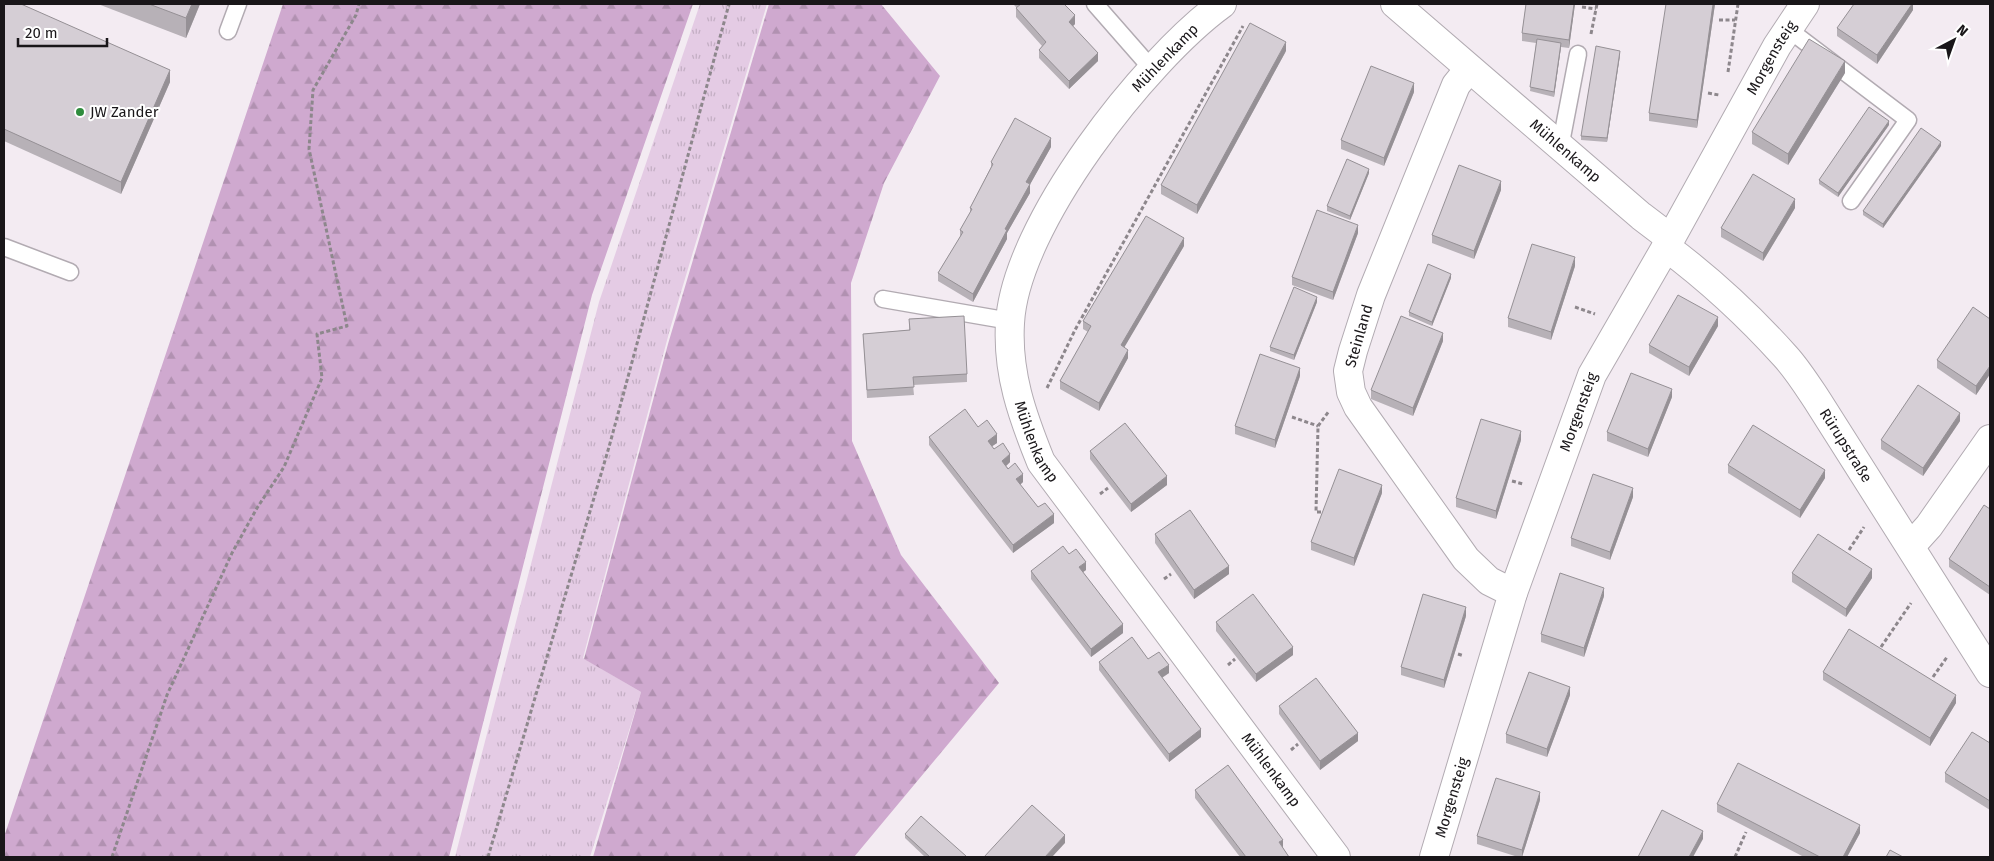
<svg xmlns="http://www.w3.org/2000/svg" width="1994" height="861" font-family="'Fira Sans',sans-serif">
<defs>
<pattern id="grass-tufts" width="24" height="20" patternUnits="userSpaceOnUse" patternTransform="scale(1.25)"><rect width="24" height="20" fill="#e4cbe4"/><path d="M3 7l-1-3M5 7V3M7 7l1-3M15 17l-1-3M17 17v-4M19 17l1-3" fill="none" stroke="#c3aec3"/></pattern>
<pattern id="forest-firs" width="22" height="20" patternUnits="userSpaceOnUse" patternTransform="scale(1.25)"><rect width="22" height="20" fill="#cfa9cf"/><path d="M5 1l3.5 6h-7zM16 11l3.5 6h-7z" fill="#b191b1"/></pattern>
</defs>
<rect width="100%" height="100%" fill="#f3ebf2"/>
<path fill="url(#grass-tufts)" d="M700,4H767L670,329L583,658L641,692L590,857H455L599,302Z"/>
<g fill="url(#forest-firs)">
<path d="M283,4H693L592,295L449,857H4V837Z"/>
<path d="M769,4H881L940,76L884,183L851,283L852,441L901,555L999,683L854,857H593L641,692L584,659L668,344Z"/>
</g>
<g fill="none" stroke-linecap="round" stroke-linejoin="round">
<defs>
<g id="lane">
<path d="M1095,4L1152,69"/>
<path d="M1788,29L1908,120L1851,201"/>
<path d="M228,31L238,4"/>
<path d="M1560,148L1578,54"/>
<path d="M4,247L70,272"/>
<path d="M883,299L1010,321"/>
</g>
<g id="street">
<path id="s1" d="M1222,4C1145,60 1015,225 1010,323C1007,373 1022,415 1041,462L1336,857"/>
<path id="s2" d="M1395,4L1641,216L1670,238"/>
<path d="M1469,69L1456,85L1371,295L1353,351L1348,371L1351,392L1358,407L1466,559L1489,581L1513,593"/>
<path id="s3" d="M1666,247C1709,279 1749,316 1785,356C1797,369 1807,385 1817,400L1990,673"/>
<path d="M1911,546L1929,526L1990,439"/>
<path id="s4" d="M1434,857L1513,593L1592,375L1666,247L1777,46L1805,4"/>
</g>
</defs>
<use href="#lane" stroke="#b2abb2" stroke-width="19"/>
<use href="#street" stroke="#b2abb2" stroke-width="30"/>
<g stroke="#8d878c" stroke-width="3" stroke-dasharray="4 2.5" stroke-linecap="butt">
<path d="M1582,7L1596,9"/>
<path d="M1719,20H1735"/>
<path d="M1591,34L1597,4"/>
<path d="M1728,72L1738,4"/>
<path d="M1708,93L1719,95"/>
<path d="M1575,307L1595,314"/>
<path d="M1047,388L1075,330L1243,26"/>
<path d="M1292,417L1318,426"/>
<path d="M1512,481L1523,484"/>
<path d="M1100,494L1108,488"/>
<path d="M1321,512H1316L1318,426L1329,411"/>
<path d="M1849,550L1864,527"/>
<path d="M1164,579L1171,574"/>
<path d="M1881,647L1911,603"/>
<path d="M1458,654L1464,656"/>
<path d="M1228,665L1235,659"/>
<path d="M1933,677L1947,657"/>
<path d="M1291,750L1298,744"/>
<path d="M112,857L167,695L232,553L257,508L284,467L322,378L317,334L347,326L309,149L313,90L356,15L359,4"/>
<path d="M488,857L609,447L729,4"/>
<path d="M1735,857L1746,832"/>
</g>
<use href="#lane" stroke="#fff" stroke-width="16"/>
<use href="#street" stroke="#fff" stroke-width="28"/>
</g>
<g fill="#b7b1b7">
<path d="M4,4L170,82L121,194L4,141Z"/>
<path d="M98,4H200L186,38Z"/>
<path d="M1013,4H1064L1075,24L1073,26L1098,61L1069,89L1039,58V50L1042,46L1016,17V8H1017Z"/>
<path d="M1526,4H1575L1569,48L1561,47L1554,97L1530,91L1536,43L1522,41V33Z"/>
<path d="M1715,4L1697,128L1649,121V113Z"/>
<path d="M1913,4V10L1877,64L1837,36V28Z"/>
<path d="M1286,51L1197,214L1161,194V185Z"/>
<path d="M1620,55L1607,142L1581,140V136Z"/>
<path d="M1845,73L1788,165L1752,144V132Z"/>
<path d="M1414,92L1384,166L1341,149V140Z"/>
<path d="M1889,125L1838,197L1819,184V180Z"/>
<path d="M1941,146L1883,228L1863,215V211Z"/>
<path d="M1051,147L1030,184V193L1007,233V239L973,302L938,281V273L960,237V230L970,213V208L991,167V162Z"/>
<path d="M1369,173L1350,220L1327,211V206Z"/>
<path d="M1501,190L1474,259L1432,243V235Z"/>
<path d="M1795,208L1763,261L1721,237V228Z"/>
<path d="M1358,233L1333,300L1292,285V277Z"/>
<path d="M1184,246L1124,347L1128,358L1099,411L1060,389V381L1088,332L1083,329V321Z"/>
<path d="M1575,266L1551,340L1508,327V318Z"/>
<path d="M1451,278L1432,326L1409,316V312Z"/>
<path d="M1317,302L1294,360L1270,351V347Z"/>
<path d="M909,319L967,374V382L913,385L914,395L867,398L863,334L909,330Z"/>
<path d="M1990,319V374L1976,395L1937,368V360Z"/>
<path d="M1718,326L1689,376L1649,353V345Z"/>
<path d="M1443,341L1413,416L1371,399V390Z"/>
<path d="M1300,376L1275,448L1235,434V426Z"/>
<path d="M1672,397L1648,457L1607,441V432Z"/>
<path d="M1960,421L1923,476L1881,449V440Z"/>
<path d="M978,427L997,443L992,446L994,449L1010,462L1006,466L1023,482L1020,485L1038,507L1054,523L1013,553L929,445V437Z"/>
<path d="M1521,440L1496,519L1456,507V498Z"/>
<path d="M1090,451L1167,485L1131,512L1090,459Z"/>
<path d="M1728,465L1825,478L1800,518L1728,473Z"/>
<path d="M1382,493L1354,566L1311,550V542Z"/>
<path d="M1633,497L1610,560L1571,546V538Z"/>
<path d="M1990,509V595L1949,567V559Z"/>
<path d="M1155,534L1229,574L1194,599L1155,543Z"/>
<path d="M1069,554L1086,570L1083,572L1123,633L1091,657L1031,579V571Z"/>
<path d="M1792,573L1872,578L1846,617L1792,582Z"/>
<path d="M1604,596L1584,657L1541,642V634Z"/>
<path d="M1466,616L1444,688L1401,675V667Z"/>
<path d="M1216,622L1293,655L1256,682L1216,631Z"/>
<path d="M1148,659L1169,673L1162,678L1201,737L1169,762L1099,670V662Z"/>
<path d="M1823,672L1956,703L1930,746L1823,680Z"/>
<path d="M1570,695L1547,757L1506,743V734Z"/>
<path d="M1279,706L1358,741L1320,770L1279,714Z"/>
<path d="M1990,743V810L1945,782V773Z"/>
<path d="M1195,790L1283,848L1289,857H1240L1195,798Z"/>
<path d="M1540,800L1522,857H1518L1477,844V836Z"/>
<path d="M1717,804L1860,833L1847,857H1804L1717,812Z"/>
<path d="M905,834L966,857H925L905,838Z"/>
</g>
<g fill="#959095">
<path d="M192,4H200L186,38V18Z"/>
<path d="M1574,4H1575L1569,48V40Z"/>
<path d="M1713,4H1715L1697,128V120Z"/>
<path d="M1912,4H1913V10L1877,64V55Z"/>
<path d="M1075,15V24L1069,30V22Z"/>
<path d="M1286,42V51L1197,214V205Z"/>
<path d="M1561,43V47L1554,97V92Z"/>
<path d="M1620,51V55L1607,142V138Z"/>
<path d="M1098,53V61L1069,89V81Z"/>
<path d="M1845,61V73L1788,165V154Z"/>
<path d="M170,70V82L121,194V182Z"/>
<path d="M1414,83V92L1384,166V158Z"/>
<path d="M1889,121V125L1838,197V193Z"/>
<path d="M1051,138V147L1027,190L1030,184V193L1007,233V239L973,302V294L1026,182Z"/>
<path d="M1941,142V146L1883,228V224Z"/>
<path d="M1369,169V173L1350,220V216Z"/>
<path d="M1501,181V190L1474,259V251Z"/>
<path d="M1795,199V208L1763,261V253Z"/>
<path d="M1358,225V233L1333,300V292Z"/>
<path d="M1184,238V246L1121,353V345Z"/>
<path d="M1575,257V266L1551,340V332Z"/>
<path d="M1451,274V278L1432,326V322Z"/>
<path d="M1317,297V302L1294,360V355Z"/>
<path d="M1718,317V326L1689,376V367Z"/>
<path d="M1443,333V341L1413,416V408Z"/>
<path d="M1128,350V358L1099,411V403Z"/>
<path d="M1990,366V374L1976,395V386Z"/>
<path d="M1300,368V376L1275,448V440Z"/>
<path d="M1672,389V397L1648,457V449Z"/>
<path d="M1960,413V421L1923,476V468Z"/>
<path d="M1521,431V440L1496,519V511Z"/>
<path d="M997,434V443L988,449V441Z"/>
<path d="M1010,454V462L1002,470V461Z"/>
<path d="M1825,470V478L1800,518V510Z"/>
<path d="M1023,474V482L1016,488V479Z"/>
<path d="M1167,476V485L1131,512V504Z"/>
<path d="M1382,485V493L1354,566V558Z"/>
<path d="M1633,488V497L1610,560V552Z"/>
<path d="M1054,514V523L1013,553V545Z"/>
<path d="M1086,562V570L1079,575V567Z"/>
<path d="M1229,566V574L1194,599V590Z"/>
<path d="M1872,569V578L1846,617V609Z"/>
<path d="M1604,588V596L1584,657V648Z"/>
<path d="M1466,607V616L1444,688V680Z"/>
<path d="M1123,624V633L1091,657V649Z"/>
<path d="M1293,647V655L1256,682V674Z"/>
<path d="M1169,665V673L1158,680V672Z"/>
<path d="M1570,687V695L1547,757V749Z"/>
<path d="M1956,695V703L1930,746V738Z"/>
<path d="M1201,729V737L1169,762V754Z"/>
<path d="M1358,733V741L1320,770V761Z"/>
<path d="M1540,792V800L1522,857V850Z"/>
<path d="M1860,825V833L1847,857H1843Z"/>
<path d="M1703,831V839L1693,857H1689Z"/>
<path d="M1065,835V843L1052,857H1045Z"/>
<path d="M1283,840V848L1279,842Z"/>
</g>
<g fill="#d5ced5" stroke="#959095">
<path d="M4,4H21L170,70L121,182L4,129Z"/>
<path d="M149,4H192L186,18Z"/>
<path d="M1021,4H1064L1075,15L1069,22L1098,53L1069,81L1039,50L1046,42L1016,8Z"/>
<path d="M1526,4H1574L1569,40L1522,33Z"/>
<path d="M1666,4H1713L1697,120L1649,113Z"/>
<path d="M1854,4H1912L1877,55L1837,28Z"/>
<path d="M1250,23L1286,42L1197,205L1161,185Z"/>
<path d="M1537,39L1561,43L1554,92L1530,87Z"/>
<path d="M1809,39L1845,61L1788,154L1752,132Z"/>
<path d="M1596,46L1620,51L1607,138L1581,136Z"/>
<path d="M1371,66L1414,83L1384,158L1341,140Z"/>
<path d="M1869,107L1889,121L1838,193L1819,180Z"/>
<path d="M1015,118L1051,138L1026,182L1030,184L1005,229L1007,230L973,294L938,273L963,232L960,230L972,209L970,208L993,164L991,162Z"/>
<path d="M1921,128L1941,142L1883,224L1863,211Z"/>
<path d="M1347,159L1369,169L1350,216L1327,206Z"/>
<path d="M1459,165L1501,181L1474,251L1432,235Z"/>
<path d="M1753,174L1795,199L1763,253L1721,228Z"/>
<path d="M1317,210L1358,225L1333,292L1292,277Z"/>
<path d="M1146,216L1184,238L1121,345L1128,350L1099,403L1060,381L1091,326L1083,321Z"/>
<path d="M1532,244L1575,257L1551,332L1508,318Z"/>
<path d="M1428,264L1451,274L1432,322L1409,312Z"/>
<path d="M1294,287L1317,297L1294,355L1270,347Z"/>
<path d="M1678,295L1718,317L1689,367L1649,345Z"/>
<path d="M1973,307L1990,319V366L1976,386L1937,360Z"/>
<path d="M964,316L967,374L913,377L914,387L867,390L863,334L910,330L909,319Z"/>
<path d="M1401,316L1443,333L1413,408L1371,390Z"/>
<path d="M1260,354L1300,368L1275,440L1235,426Z"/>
<path d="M1631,373L1672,389L1648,449L1607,432Z"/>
<path d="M1918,385L1960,413L1923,468L1881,440Z"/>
<path d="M965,409L978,427L987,420L997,434L988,441L994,449L1003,443L1010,454L1002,461L1008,469L1015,463L1023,474L1016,479L1038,507L1045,503L1054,514L1013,545L929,437Z"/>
<path d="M1481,419L1521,431L1496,511L1456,498Z"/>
<path d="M1125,423L1167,476L1131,504L1090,451Z"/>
<path d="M1753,425L1825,470L1800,510L1728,465Z"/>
<path d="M1339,469L1382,485L1354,558L1311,542Z"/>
<path d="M1593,474L1633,488L1610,552L1571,538Z"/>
<path d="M1984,505L1990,509V587L1949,559Z"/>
<path d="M1190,510L1229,566L1194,590L1155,534Z"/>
<path d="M1818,534L1872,569L1846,609L1792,573Z"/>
<path d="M1063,546L1069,554L1076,549L1086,562L1079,567L1123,624L1091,649L1031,571Z"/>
<path d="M1560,573L1604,588L1584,648L1541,634Z"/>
<path d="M1253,594L1293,647L1256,674L1216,622Z"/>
<path d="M1423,594L1466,607L1444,680L1401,667Z"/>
<path d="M1849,629L1956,695L1930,738L1823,672Z"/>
<path d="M1132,637L1148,659L1159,652L1169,665L1158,672L1201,729L1169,754L1099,662Z"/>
<path d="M1529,672L1570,687L1547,749L1506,734Z"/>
<path d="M1316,678L1358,733L1320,761L1279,706Z"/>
<path d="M1972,732L1990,743V801L1945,773Z"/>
<path d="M1738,763L1860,825L1843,857H1820L1717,804Z"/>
<path d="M1228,765L1283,840L1279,842L1289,857H1246L1195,790Z"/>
<path d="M1496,778L1540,792L1522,850L1477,836Z"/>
<path d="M1032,805L1065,835L1045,857H984Z"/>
<path d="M1662,810L1703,831L1689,857H1638Z"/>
<path d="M921,816L966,856L964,857H930L905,834Z"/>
<path d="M1890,850L1903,857H1886Z"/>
</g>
<circle fill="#2f8c3d" stroke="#fff" stroke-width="2" cx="80" cy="112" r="5"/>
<g text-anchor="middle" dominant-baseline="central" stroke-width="4" stroke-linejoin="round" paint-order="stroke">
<g font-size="15" fill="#191619" stroke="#fff">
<text transform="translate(1165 58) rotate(-46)">Mühlenkamp</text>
<text stroke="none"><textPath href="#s4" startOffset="872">Morgensteig</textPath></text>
<text stroke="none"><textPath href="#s2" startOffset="225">Mühlenkamp</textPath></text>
<text transform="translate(1359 336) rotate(-74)">Steinland</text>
<text stroke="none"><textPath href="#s4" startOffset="468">Morgensteig</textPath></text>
<text stroke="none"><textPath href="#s1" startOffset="514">Mühlenkamp</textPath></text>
<text stroke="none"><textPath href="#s3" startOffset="270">Rürupstraße</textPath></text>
<text stroke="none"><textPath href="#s1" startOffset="919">Mühlenkamp</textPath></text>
<text stroke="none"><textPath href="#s4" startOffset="62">Morgensteig</textPath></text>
</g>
<g font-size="15" fill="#191619" stroke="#fff" text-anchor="start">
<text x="90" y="112">JW Zander</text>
</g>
</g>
<rect width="1994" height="861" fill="none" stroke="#191619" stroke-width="10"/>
<g transform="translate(1954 40) rotate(41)" stroke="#ffffff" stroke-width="4" paint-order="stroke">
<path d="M0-4L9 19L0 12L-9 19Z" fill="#191619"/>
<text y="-8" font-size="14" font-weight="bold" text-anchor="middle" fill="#191619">N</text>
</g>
<path d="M18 38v8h89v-8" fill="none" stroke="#191619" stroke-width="2.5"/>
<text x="25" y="38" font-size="15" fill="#191619" stroke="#ffffff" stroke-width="4" paint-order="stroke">20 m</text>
</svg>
